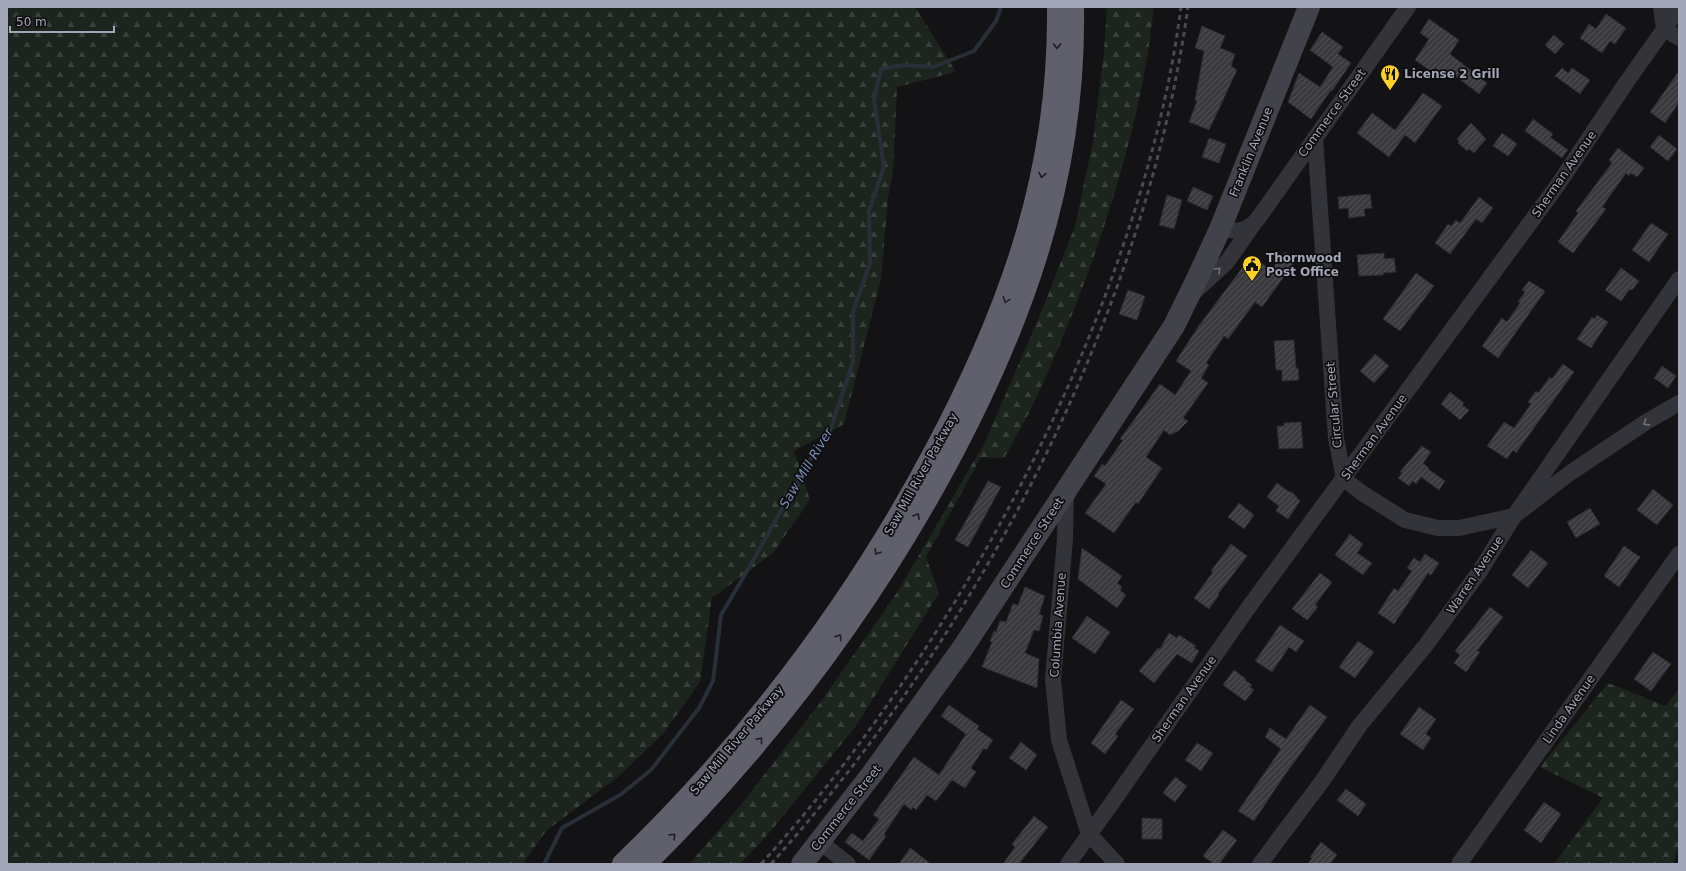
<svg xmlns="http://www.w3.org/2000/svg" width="1686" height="871" font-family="'DejaVu Sans',sans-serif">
<defs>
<pattern id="forest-firs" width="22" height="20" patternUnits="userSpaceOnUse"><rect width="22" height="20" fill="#1c241e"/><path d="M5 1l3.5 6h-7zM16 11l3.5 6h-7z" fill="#3a413c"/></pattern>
<pattern id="building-hatch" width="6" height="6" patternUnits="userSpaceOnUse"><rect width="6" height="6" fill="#3a3a3f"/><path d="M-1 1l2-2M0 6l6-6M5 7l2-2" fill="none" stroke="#535458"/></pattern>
</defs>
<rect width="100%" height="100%" fill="#131214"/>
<g fill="url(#forest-firs)">
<path d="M7,7H915L956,72L897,87L893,172L888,198L881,279L844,424L794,451L810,500L773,553L712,598L700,682L663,734L618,777L546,831L523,864H7Z"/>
<path d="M1107,7H1154C1151,28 1149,49 1145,70C1124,181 1085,291 1038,394C1028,416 1016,437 1004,458L981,457L926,557L939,593L856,726L770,832L740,864H689L740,806L819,704L898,591L985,442L1042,310L1075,226L1093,141L1104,52Z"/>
<path d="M1608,683L1666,706L1679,688V843L1674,864H1554L1603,798L1540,767Z"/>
</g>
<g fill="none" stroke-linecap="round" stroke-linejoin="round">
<path stroke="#282f39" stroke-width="4" d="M544,864L562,828L620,795L651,770L699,708L713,681L721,615L743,578L812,456L830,431L853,362V312L870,263L869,211L884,167L874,99L881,69L904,65L933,67L974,51L996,21L1001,7"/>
</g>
<g fill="url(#building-hatch)" stroke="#2d2c30">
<path d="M1606,14L1626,28L1615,44L1610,41L1602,53L1580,38L1589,24L1596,29Z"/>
<path d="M1429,19L1459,40L1450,54L1487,83L1479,94L1453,74L1452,75L1446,71L1444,74L1435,68L1432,72L1415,60L1429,39L1420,33Z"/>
<path d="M1202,26L1225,36L1220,48L1235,54L1231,66L1237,70L1209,130L1189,122L1197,101L1195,100L1204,51L1195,48Z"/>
<path d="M1322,32L1343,47L1338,54L1351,63L1332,91L1331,90L1311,119L1288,102L1299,73L1320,87L1333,67L1310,50Z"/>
<path d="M1554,35L1564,44L1555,54L1545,45Z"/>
<path d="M1562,68L1568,73L1572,68L1590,80L1580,94L1555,76Z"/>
<path d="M1679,71V102L1665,123L1650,112Z"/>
<path d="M1423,93L1442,106L1415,143L1405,135L1389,157L1357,133L1372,113L1395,130Z"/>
<path d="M1533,119L1553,134L1550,137L1568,150L1562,158L1525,131Z"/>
<path d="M1471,123L1486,139L1474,153L1469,149L1467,151L1458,143L1459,141L1457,139Z"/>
<path d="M1502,133L1517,144L1508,156L1493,146Z"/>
<path d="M1659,135L1677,149L1668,161L1650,147Z"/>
<path d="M1209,138L1226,144L1219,163L1202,157Z"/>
<path d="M1618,148L1644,168L1637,177L1631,173L1629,176L1626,173L1602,207L1606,209L1573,253L1558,242L1578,213L1576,211L1612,163L1609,160Z"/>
<path d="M1193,187L1213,196L1207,210L1187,201Z"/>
<path d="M1370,194L1372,208L1364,209L1365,216L1349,218L1348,208L1339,209L1338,197Z"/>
<path d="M1167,195L1182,200L1174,229L1159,225Z"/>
<path d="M1479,197L1493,208L1482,223L1476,219L1450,254L1435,243L1448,224L1451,226L1456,220L1460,223Z"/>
<path d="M1651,223L1668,234L1649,262L1632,250Z"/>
<path d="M1285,252L1296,260L1262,307L1255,302L1228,339L1224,336L1206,363L1209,365L1201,378L1208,383L1183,418L1188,421L1178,431L1170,435L1164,430L1146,457L1162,468L1138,504L1136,502L1114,533L1085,513L1106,484L1094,476L1102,464L1105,466L1123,440L1120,439L1160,384L1175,395L1191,371L1176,361L1198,327L1251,256L1271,270Z"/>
<path d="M1384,253V259L1394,258L1396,272L1383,273V275L1359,276L1357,255Z"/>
<path d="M1621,268L1639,281L1632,290L1630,289L1621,301L1605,290Z"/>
<path d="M1416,273L1434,286L1400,331L1383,319Z"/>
<path d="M1529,281L1545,291L1498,358L1482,346L1502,318L1507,322L1520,303L1518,302L1525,292L1522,290Z"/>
<path d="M1128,290L1145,296L1137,320L1119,314Z"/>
<path d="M1597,315L1608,322L1591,348L1577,339L1592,317L1595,319Z"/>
<path d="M1294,340L1296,368H1298L1299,380L1282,381V370H1276L1274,341Z"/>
<path d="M1375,354L1389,366L1374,383L1360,371Z"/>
<path d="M1563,364L1574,372L1516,453L1513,450L1507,459L1487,446L1504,422L1514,428L1531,404L1528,402L1536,391L1538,393L1550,377L1552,379Z"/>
<path d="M1662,366L1676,376L1668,388L1654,378Z"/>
<path d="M1450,392L1464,403L1462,405L1469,410L1460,420L1441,404Z"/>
<path d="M1301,422L1303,448L1279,449L1277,426H1284V423Z"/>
<path d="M1422,446L1431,452L1423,463L1429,468L1428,469L1445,481L1439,490L1421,477L1416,484L1413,481L1409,486L1398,478L1402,473L1400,472Z"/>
<path d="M988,481L1001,487L968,547L955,540Z"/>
<path d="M1277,483L1289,492H1292L1300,501L1288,519L1276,511L1279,506L1267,497Z"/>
<path d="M1653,489L1673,505L1657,525L1637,510Z"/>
<path d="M1239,503L1254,515L1244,529L1228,517Z"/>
<path d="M1590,508L1600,524L1576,538L1567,522Z"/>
<path d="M1350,534L1363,544L1357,553L1372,563L1363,575L1335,555Z"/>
<path d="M1231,544L1247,556L1218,594L1219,595L1209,609L1194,598L1213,572L1211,571Z"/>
<path d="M1624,546L1640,557L1619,587L1604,576Z"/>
<path d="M1082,548L1122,576L1117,583L1122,587L1120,590L1126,595L1117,608L1078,579Z"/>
<path d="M1531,550L1548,563L1528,588L1512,575Z"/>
<path d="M1425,554L1439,563L1431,575L1428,573L1394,624L1378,613L1394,588L1398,591L1412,571L1407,568L1414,558L1420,562Z"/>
<path d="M1320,573L1332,582L1315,605L1318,607L1307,620L1292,609Z"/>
<path d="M1025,587L1045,596L1039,614L1043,616L1039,631L1034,630L1025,653L1039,659L1037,688L982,667L992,642L990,641L994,631L996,632L1000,621L1006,622L1013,604L1018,605Z"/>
<path d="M1490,607L1503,617L1477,651L1480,652L1466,672L1454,663L1460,655L1455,651Z"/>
<path d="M1087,616L1110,632L1095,654L1072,638Z"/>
<path d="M1280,625L1304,641L1296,652L1289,647L1272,672L1255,661Z"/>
<path d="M1169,633L1177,638L1179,635L1196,646L1194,648L1199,651L1192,663L1177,654L1154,683L1139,671L1158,648L1160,649Z"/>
<path d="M1358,641L1374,652L1355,678L1339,667Z"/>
<path d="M1653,652L1671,664L1651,691L1634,679Z"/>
<path d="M1234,670L1246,679L1245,680L1252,685L1250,687L1254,690L1245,701L1223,685Z"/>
<path d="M1121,700L1134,709L1115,734L1118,736L1105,754L1091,743Z"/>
<path d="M949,705L979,726L977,729L993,740L986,750L984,748L971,768L976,772L965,788L952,780L936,801L927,795L916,810L913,807L911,810L904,804L884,834L886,836L869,860L845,842L852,833L863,841L879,819L873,815L914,757L939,775L966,734L941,716Z"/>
<path d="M1310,705L1327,717L1284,776L1254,821L1238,811L1281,749L1265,737L1270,728L1286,739Z"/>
<path d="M1419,707L1436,719L1426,734L1431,738L1423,750L1400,734Z"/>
<path d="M1021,742L1037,755L1026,770L1009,758Z"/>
<path d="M1197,743L1213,753L1201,771L1185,760Z"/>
<path d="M1175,777L1187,786L1175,802L1163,793Z"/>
<path d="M1346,789L1366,804L1358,816L1337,800Z"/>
<path d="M1544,802L1561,814L1541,843L1524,830Z"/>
<path d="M1034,816L1048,827L1019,864H1003L1015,847L1012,844Z"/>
<path d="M1142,818L1162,819V839H1142Z"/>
<path d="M1223,830L1237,840L1219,864H1214L1203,856Z"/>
<path d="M1321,842L1337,855L1330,864H1308L1312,858L1310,857Z"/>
<path d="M910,848L913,850L931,864H899Z"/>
</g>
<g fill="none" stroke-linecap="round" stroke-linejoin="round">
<g stroke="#33333a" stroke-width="16">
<path d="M1661,7L1664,29L1679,38"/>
<path d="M1315,138L1336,438L1344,479L1362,493L1405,520L1438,528H1459L1514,516L1570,473L1646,422L1679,403"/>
<path d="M1220,229C1236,232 1246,232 1257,220L1408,7"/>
<path d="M1192,294L1227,262L1253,225"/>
<path d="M1066,491L1065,539L1053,679L1059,740L1089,834L1117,864"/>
<path d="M820,842L848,864"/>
<path d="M1068,864L1109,807L1246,611L1557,186L1626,83L1679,8"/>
<path d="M1260,864L1323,780L1360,725L1426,645L1480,571L1514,516L1679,279"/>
<path d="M1459,864L1679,554"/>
</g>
<path stroke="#41424a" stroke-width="22" d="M802,864L872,774L962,649L1174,326L1197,279L1220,229L1309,7"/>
<g stroke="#5f606b" stroke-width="22">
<path d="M623,864C748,743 854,604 935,451C1011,308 1060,171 1058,7"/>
<path d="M645,864C761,749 861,619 940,476C1021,328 1076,179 1073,7"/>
</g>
<g stroke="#484951" stroke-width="3" stroke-dasharray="5 4" stroke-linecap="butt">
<path d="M761,864C811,809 857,749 899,688C986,561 1058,425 1111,280C1143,192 1169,100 1181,7"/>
<path d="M771,864C909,710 1020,531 1097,339C1140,232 1172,121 1188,7"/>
</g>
</g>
<defs><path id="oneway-chevron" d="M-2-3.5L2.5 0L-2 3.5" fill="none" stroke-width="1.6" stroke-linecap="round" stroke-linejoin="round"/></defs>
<g stroke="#1e1e21">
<use href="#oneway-chevron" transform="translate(1057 46) rotate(92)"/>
<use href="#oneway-chevron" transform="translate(1042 175) rotate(101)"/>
<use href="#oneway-chevron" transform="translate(1006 300) rotate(111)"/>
<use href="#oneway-chevron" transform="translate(917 516) rotate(-60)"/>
<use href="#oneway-chevron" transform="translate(877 552) rotate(122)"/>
<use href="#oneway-chevron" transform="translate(839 637) rotate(-55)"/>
<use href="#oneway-chevron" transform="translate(760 740) rotate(-50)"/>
<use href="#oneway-chevron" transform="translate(673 836) rotate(-46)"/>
</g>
<g stroke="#70727e">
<use href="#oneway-chevron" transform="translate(1218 270) rotate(-46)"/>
<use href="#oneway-chevron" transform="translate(1646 423) rotate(148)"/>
</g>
<defs>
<symbol id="restaurant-pin" viewBox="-11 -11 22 30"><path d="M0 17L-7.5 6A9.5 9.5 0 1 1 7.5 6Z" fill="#ffd320" stroke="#0e0d0f"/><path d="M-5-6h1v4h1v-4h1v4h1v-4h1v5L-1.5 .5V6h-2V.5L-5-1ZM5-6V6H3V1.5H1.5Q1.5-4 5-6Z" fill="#111"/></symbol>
<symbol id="civic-pin" viewBox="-11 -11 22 30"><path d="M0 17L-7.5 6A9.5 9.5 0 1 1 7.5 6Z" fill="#ffd320" stroke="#0e0d0f"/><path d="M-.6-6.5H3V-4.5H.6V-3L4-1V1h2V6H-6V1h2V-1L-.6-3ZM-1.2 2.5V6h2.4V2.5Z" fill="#111"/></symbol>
</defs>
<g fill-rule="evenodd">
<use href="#restaurant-pin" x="1379" y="63" width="22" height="30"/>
<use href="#civic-pin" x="1241" y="254" width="22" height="30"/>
</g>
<g text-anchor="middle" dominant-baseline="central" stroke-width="3.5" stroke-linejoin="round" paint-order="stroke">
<g font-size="12" font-weight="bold" fill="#a2a6b6" stroke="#0e0d0f" text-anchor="start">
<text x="1404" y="74">License 2 Grill</text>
<text x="1266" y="258">Thornwood<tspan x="1266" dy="14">Post Office</tspan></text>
</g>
<g font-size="12" fill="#a2a6b6" stroke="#0e0d0f">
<text transform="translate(1332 113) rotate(-54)">Commerce Street</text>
<text transform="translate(1251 152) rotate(-68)">Franklin Avenue</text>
<text transform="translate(1564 174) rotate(-55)">Sherman Avenue</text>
<text transform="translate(1334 405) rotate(-95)">Circular Street</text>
<text transform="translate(1374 437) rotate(-54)">Sherman Avenue</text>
<text transform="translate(921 474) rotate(-61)">Saw Mill River Parkway</text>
<text transform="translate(1032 543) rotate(-57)">Commerce Street</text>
<text transform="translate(1475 575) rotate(-56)">Warren Avenue</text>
<text transform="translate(1058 625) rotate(-86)">Columbia Avenue</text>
<text transform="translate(1184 699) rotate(-55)">Sherman Avenue</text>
<text transform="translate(1569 709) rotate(-55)">Linda Avenue</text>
<text transform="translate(737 740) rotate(-50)">Saw Mill River Parkway</text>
<text transform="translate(846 808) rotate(-52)">Commerce Street</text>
</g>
<g font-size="13" font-style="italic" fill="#768fb5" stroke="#0e0d0f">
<text transform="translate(806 468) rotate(-59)">Saw Mill River</text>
</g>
</g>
<rect width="1686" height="871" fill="none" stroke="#a2a6b6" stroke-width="16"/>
<path d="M10 26v6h104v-6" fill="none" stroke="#a2a6b6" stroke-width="2"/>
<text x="16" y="26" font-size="12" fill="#a2a6b6" stroke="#0e0d0f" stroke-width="3" paint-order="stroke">50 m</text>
</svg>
